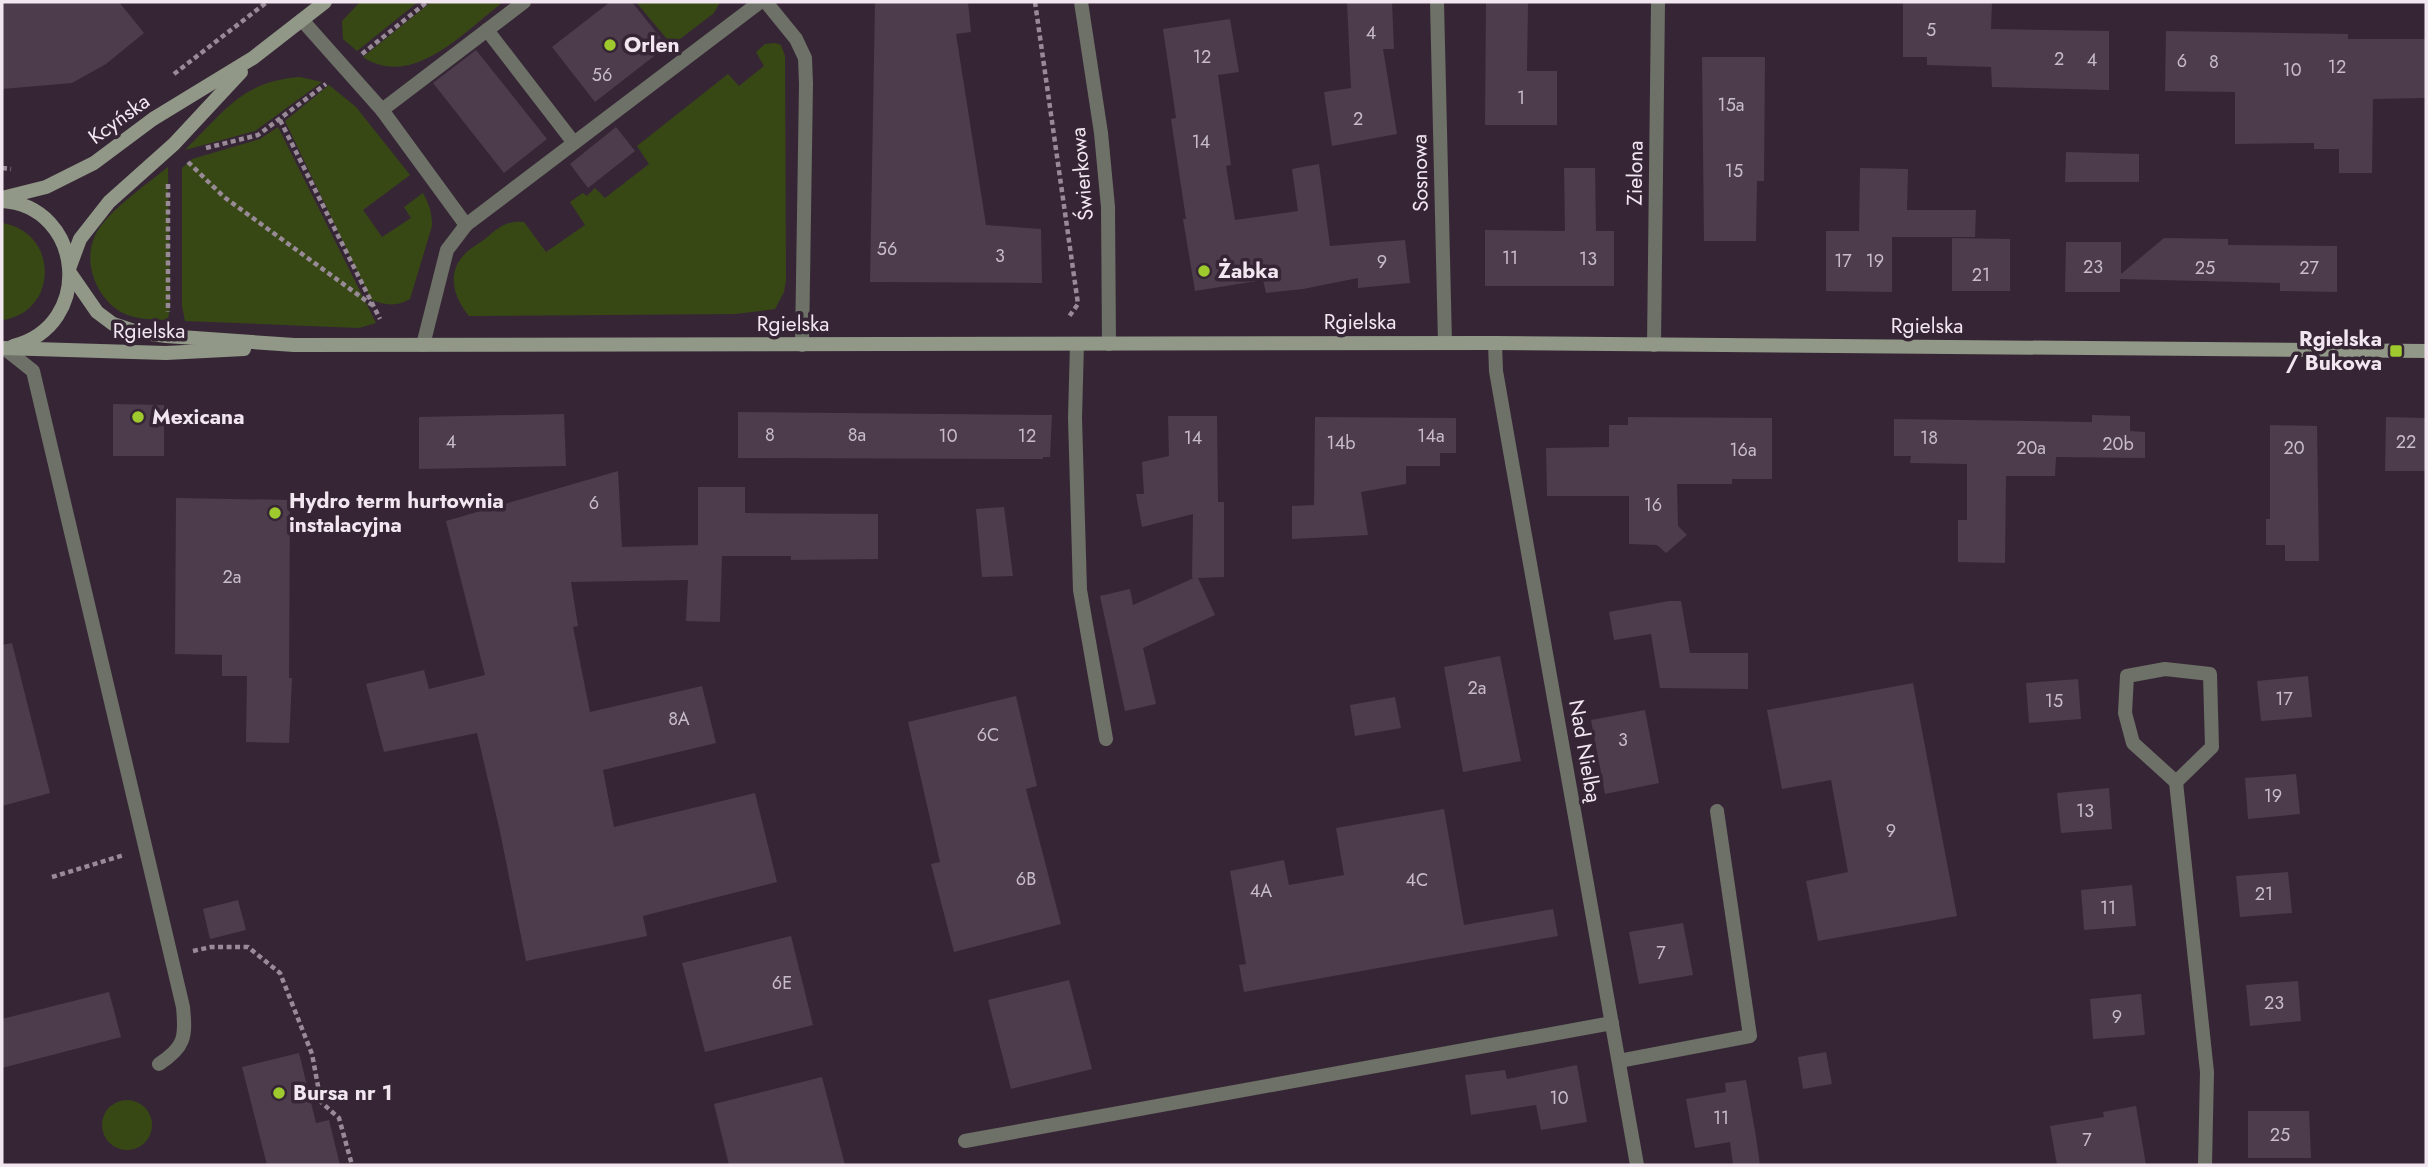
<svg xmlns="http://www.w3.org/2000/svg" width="2428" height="1167" font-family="Jost,sans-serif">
<rect width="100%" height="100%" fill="#362635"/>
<g fill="#384815">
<path d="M360,2H418L357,51L343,39L342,21Z"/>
<path d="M431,2H503C465,31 413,90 363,57Z"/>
<path d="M636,2H720L714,13L672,45Z"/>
<path d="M775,43L781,45L785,56L786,280L784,292L775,309L736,314L469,316C455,299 446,275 463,256C469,249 478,244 485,239C498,228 506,220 524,222L546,252L585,225L570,202L583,193L587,196L595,188L605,198L649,164L637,146L728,74L739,86L764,66L756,52L765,44Z"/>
<path d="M300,77L322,82L255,131L185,150C224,112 242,81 300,77Z"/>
<path d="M329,85L356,107L410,175L363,210L382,237L411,218L404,207L423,193C429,204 432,213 432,226L410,299C396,307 386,305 371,300L285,121Z"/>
<path d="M278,127L376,323L359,328L185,321L182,306V168L192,159L260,139Z"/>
<path d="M168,167L170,305L168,320C152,319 135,320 121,312C93,295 80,255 100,227C117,204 146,185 168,167Z"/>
<path d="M2,223C59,232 59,312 2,320Z"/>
<circle cx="127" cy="1125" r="25"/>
</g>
<g fill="#4c3c4c">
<path d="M2,2H119L144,33L106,64L72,83L2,89Z"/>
<path d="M610,2H632L667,46L595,102L552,47Z"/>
<path d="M875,2H968L971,32L956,34L986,225L1041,229L1042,283L870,282Z"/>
<path d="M1347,2H1392L1394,49H1383L1397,134L1332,146L1324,92L1351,88Z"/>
<path d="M1486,2H1528L1527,71H1557V125H1485Z"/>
<path d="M1903,2L1992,3L1991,29L2109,31V90L1992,87L1991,67L1927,65V57H1903Z"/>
<path d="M1230,19L1239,72L1218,75L1231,165L1226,166L1235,220L1298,211L1292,169L1319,164L1330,246L1405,240L1410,283L1358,288V278L1303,289L1266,293L1263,280L1195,291L1183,219H1186L1171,119L1176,118L1163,29Z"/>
<path d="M2166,31L2348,34V39H2426V98L2373,99L2372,173H2339V149H2314V143L2235,144V92L2165,91Z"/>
<path d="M476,50L547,139L504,173L433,83Z"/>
<path d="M1702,57H1765L1764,181H1757L1756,241H1704Z"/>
<path d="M616,127L635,151L588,188L570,164Z"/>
<path d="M2066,152L2139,154V182H2065Z"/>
<path d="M1564,168H1595L1596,231H1614V286H1485V230L1565,231Z"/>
<path d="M1860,168L1908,169L1907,210H1976L1975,237H1892V292L1826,291V231H1859Z"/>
<path d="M1952,238L2010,239V291H1952Z"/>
<path d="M2164,238L2228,239V245L2337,246V292L2280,291V283L2120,279V292H2065L2066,242H2121V274Z"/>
<path d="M113,404L164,405V456H113Z"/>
<path d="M738,412L1052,415L1050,457H1043V459L738,458Z"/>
<path d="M564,414L566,466L419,469V417Z"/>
<path d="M2092,415L2130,416V431L2145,432V458L2056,457L2055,476H2006L2005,563L1958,562V520H1967V464L1910,463L1911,456H1894V419L2092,422Z"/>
<path d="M1168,416H1217L1218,502H1224V577L1198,578L1215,615L1143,648L1156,704L1125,711L1100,596L1130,589L1133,605L1194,578H1192L1193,514L1142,527L1136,494H1144L1142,462L1169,456Z"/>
<path d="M1315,417L1456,418V453H1440V466H1406V484L1361,492L1368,535L1292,539V506L1314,505Z"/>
<path d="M1628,417L1772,418V479H1732V484H1677L1678,526L1687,535L1666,553L1657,545L1629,544V496H1547L1546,448L1609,447V425H1628Z"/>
<path d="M2386,417L2426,418V471H2385Z"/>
<path d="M2270,425L2317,426L2319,561H2285V545H2266V519H2270Z"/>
<path d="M618,471L622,547L698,545V487H745V513L878,514V559L791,560V556H722L720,622L686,621L688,580L571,582L578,626L573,627L590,712L702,686L716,743L603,770L614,827L755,793L777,882L643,916L647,936L526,961L499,827L477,733L384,752L366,684L424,670L429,689L485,675L446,521Z"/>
<path d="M176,498L290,500L289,678H292L289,743L246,742L247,676H222V655L175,654Z"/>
<path d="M1004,507L1013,576L982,577L976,509Z"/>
<path d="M1669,601H1681L1690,653H1748V689L1660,688L1651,634L1614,640L1609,612Z"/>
<path d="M12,643L50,793L2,806V645Z"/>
<path d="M1500,656L1521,761L1463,772L1444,667Z"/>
<path d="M2308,676L2312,717L2261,721L2257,681Z"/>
<path d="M2078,679L2081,719L2029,723L2026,683Z"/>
<path d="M1913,683L1957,916L1818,941L1806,881L1848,872L1831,780L1782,789L1767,710Z"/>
<path d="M1016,696L1037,786L1026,789L1061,924L954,952L931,864L940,862L908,722Z"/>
<path d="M1395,697L1401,728L1355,736L1350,705Z"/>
<path d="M1645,710L1659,783L1605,794L1591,720Z"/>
<path d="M2296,774L2300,814L2248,819L2245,778Z"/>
<path d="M2109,788L2112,829L2061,833L2057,793Z"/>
<path d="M1444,809L1464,925L1553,909L1558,936L1244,992L1239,965L1246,964L1230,871L1284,860L1289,885L1344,875L1336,828Z"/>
<path d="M2288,872L2292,913L2240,917L2236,876Z"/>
<path d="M2132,885L2136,926L2084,930L2081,890Z"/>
<path d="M238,900L246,930L210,939L203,909Z"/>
<path d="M1683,923L1693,975L1639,984L1629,932Z"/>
<path d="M791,936L813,1025L705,1052L682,963Z"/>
<path d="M1069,980L1092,1069L1011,1089L988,1000Z"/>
<path d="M2298,981L2301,1021L2250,1026L2246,985Z"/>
<path d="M109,992L121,1037L2,1068V1019Z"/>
<path d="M2141,994L2145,1035L2093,1039L2090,999Z"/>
<path d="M1826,1052L1832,1084L1803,1089L1798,1057Z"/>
<path d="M299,1053L316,1123L329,1120L340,1165H267L242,1067Z"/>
<path d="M1577,1065L1587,1122L1541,1130L1536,1105L1471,1115L1465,1075L1505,1070L1507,1079Z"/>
<path d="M822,1077L845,1165H729L714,1104Z"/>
<path d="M1746,1080L1756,1137L1760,1165H1733L1730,1142L1695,1148L1686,1099L1726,1092L1725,1083Z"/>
<path d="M2136,1106L2146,1165H2057L2050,1126L2104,1117L2103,1112Z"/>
<path d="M2248,1111H2309L2311,1158H2248Z"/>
</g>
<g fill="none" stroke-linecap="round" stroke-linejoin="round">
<g stroke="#988b97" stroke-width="4.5" stroke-dasharray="5 3.5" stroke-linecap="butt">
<path d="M1035,2L1078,304L1068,318"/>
<path d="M362,54L427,2"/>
<path d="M174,74L267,2"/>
<path d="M280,120L380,319"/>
<path d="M206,148L258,135L326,84"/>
<path d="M188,162L224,197L372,305"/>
<path d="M2,168L11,169"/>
<path d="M168,184V312"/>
<path d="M52,877L124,855"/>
<path d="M193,951L211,947H248L280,973L312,1054L321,1102L339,1118L352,1165"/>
</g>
<g stroke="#6d7167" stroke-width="14">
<path d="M766,2L796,39L805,58L806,84L802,345"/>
<path d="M302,20L382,110L524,2"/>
<path d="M487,30L574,143"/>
<path d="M382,110L466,225"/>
<path d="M1077,344L1075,418L1080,590L1106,739"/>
<path d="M423,345L447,250L466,225L760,2"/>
<path d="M4,348L33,371L183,1007C186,1037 185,1047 159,1064"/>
<path d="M2165,669L2210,674L2212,747L2176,782L2133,743L2125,713L2127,676Z"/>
<path d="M1619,1061L1750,1036L1717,811"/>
<path d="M965,1141L1612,1023"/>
</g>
<g stroke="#6d7167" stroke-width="14">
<path d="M1081,2L1101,133L1108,207L1109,344"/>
<path d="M1437,2L1445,343"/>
<path d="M1495,343L1496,371L1510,451L1637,1165"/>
<path d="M1654,345L1658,2"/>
<path d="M2176,782L2207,1072L2205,1165"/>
</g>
<g stroke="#919888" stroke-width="14">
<path d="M2,198L46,187L94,163L153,119L253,58L325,2"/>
<path d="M2,201C84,206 95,326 13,346"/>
<path d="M70,266L80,239L109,202L174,144L241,72"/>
<path d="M70,273L97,312L113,324L137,332L166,336L294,345L1495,343L2426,351"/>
<path d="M2,348L166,353L244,349"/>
</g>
</g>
<g fill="#9eca2e" stroke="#362635" stroke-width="2.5">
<circle cx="610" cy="45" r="7"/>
<circle cx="1204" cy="271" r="7"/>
<rect x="2389" y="344" width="14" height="14" rx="3.5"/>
<circle cx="138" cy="417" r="7"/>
<circle cx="275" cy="513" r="7"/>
<circle cx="279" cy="1093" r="7"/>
</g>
<g text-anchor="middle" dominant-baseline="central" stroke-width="7" stroke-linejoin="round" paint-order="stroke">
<g font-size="18" fill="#c8bcc8">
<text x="1931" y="30">5</text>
<text x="1371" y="33">4</text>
<text x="1202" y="57">12</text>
<text x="2059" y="59">2</text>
<text x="2092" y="60">4</text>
<text x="2182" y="61">6</text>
<text x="2214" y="62">8</text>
<text x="2337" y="67">12</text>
<text x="2292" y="70">10</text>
<text x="602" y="75">56</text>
<text x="1521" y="98">1</text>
<text x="1731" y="105">15a</text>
<text x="1358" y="119">2</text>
<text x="1201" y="142">14</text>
<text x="1734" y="171">15</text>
<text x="887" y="249">56</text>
<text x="1000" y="256">3</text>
<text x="1510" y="258">11</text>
<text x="1588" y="259">13</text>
<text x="1843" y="261">17</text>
<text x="1875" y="261">19</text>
<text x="1382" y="262">9</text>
<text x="2093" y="267">23</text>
<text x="2205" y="268">25</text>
<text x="2309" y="268">27</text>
<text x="1981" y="275">21</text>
<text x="770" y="435">8</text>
<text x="857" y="435">8a</text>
<text x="948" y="436">10</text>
<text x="1027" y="436">12</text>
<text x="1431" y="436">14a</text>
<text x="1193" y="438">14</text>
<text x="1929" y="438">18</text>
<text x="451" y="442">4</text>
<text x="2406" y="442">22</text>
<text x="1341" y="443">14b</text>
<text x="2118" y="444">20b</text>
<text x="2031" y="448">20a</text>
<text x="2294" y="448">20</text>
<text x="1743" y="450">16a</text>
<text x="594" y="503">6</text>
<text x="1653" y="505">16</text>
<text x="232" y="577">2a</text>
<text x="1477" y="688">2a</text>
<text x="2284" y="699">17</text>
<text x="2054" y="701">15</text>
<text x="679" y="719">8A</text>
<text x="988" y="735">6C</text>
<text x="1623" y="740">3</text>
<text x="2273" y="796">19</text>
<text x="2085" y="811">13</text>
<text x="1891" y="831">9</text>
<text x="1026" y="879">6B</text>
<text x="1417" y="880">4C</text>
<text x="1261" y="891">4A</text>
<text x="2264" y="894">21</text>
<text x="2108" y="908">11</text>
<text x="1661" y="953">7</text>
<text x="782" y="983">6E</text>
<text x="2274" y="1003">23</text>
<text x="2117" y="1017">9</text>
<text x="1559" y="1098">10</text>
<text x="1721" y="1118">11</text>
<text x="2280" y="1135">25</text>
<text x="2087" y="1140">7</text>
</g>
<g font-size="21" font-weight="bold" fill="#f2e7f1" stroke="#362635" text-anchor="start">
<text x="624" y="45">Orlen</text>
<text x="1218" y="271">Żabka</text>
<text x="2382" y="339" text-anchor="end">Rgielska<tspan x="2382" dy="24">/ Bukowa</tspan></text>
<text x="152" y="417">Mexicana</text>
<text x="289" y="501">Hydro term hurtownia<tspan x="289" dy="24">instalacyjna</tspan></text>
<text x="293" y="1093">Bursa nr 1</text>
</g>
<g font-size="21" fill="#f2e7f1" stroke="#362635">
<text transform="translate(119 119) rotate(-36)">Kcyńska</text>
<text transform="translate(1420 173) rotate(-91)">Sosnowa</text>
<text transform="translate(1635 173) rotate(-89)">Zielona</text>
<text transform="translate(1082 174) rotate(-95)">Świerkowa</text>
<text x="1360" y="322">Rgielska</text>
<text x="793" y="324">Rgielska</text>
<text x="1927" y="326">Rgielska</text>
<text x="149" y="331">Rgielska</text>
<text transform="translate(1585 751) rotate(80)">Nad Nielbą</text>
</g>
</g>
<rect width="2428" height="1167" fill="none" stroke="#f2e7f1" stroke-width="7"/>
</svg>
